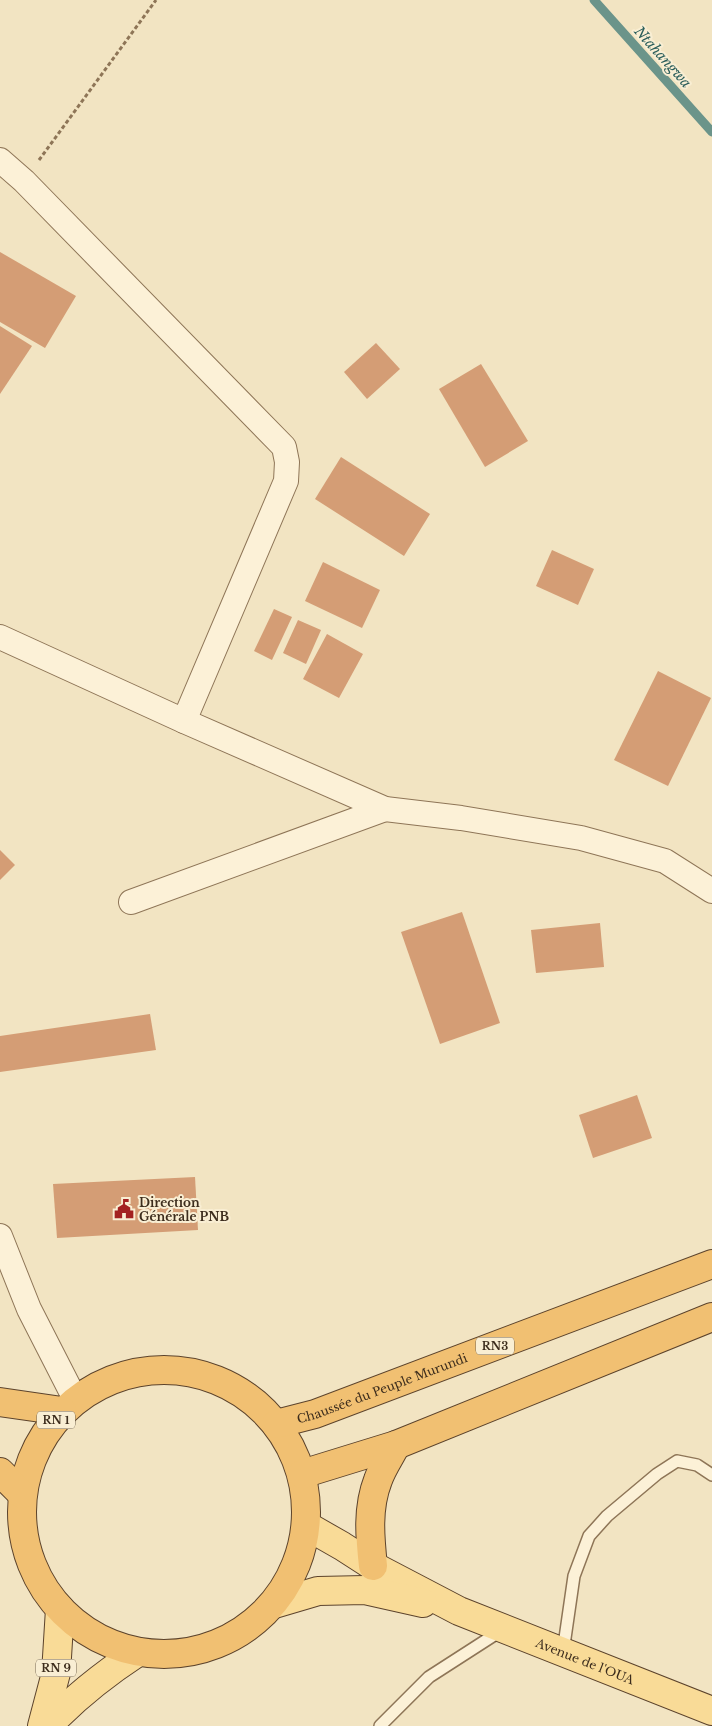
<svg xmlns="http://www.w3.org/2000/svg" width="712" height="1726" font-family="'Libre Baskerville',serif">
<rect width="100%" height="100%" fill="#f2e4c2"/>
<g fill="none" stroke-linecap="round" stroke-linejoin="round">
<path stroke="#6b948a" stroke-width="9" d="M594,0L712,132"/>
</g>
<g fill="#d49d75">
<path d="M0,252L76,296L45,348L0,322Z"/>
<path d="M0,326L32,346L0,394Z"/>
<path d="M376,343L400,369L367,399L344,372Z"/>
<path d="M481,364L528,441L485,467L439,389Z"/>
<path d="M341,457L430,514L404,556L315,499Z"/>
<path d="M552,550L594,569L578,605L536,586Z"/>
<path d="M323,562L380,590L362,628L305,601Z"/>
<path d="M274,609L292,617L272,660L254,651Z"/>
<path d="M298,620L321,630L306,664L283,653Z"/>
<path d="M327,634L363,654L339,698L303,679Z"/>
<path d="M658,671L711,698L668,786L614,760Z"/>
<path d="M0,850L15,865L0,880Z"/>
<path d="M462,912L500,1023L440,1044L401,932Z"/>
<path d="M600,923L604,967L536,973L531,930Z"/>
<path d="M150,1014L156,1050L0,1072V1036Z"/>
<path d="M637,1095L652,1138L593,1158L579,1115Z"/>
<path d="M195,1177L198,1230L57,1238L53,1184Z"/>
</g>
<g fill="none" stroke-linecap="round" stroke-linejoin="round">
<defs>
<g id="service">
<path d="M563,1652L574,1576L589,1536L607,1516L657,1474L677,1461L697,1465L712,1475"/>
<path d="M380,1726L429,1677L502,1630"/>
</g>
<g id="minor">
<path d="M0,160L24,181L284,447L287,462L286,481L184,721"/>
<path d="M0,637L184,721L385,809L461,818L581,838L665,861L712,891"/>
<path d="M131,902L385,809"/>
<path d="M0,1236L29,1309L75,1399"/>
</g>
<g id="primary">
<path id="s1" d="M307,1526L342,1546L373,1566L459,1611L712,1711"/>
<path d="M274,1604L318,1591L365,1590L423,1603"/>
<path d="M42,1726L56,1673L60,1609"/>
<path d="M48,1726C75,1697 106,1673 138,1652"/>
</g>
<g id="trunk">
<circle cx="164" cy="1512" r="142"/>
<path d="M0,1402L62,1411"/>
<path id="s2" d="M276,1424L315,1414L712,1264"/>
<path d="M0,1472L22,1494"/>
<path d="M302,1474L396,1445L712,1317"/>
<path d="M373,1566C370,1538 367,1508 378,1480C382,1468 390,1457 396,1445"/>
</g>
</defs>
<use href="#service" stroke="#8e7557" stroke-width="14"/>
<use href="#minor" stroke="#8e7557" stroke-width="26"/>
<use href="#primary" stroke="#5c432c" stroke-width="30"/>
<use href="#trunk" stroke="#5c432c" stroke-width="30"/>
<path stroke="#8e7557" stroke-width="3" stroke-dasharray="4 2.5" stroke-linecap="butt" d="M39,160L156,0"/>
<use href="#service" stroke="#fcf1d7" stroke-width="11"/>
<use href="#minor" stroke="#fcf1d7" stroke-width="24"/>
<use href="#primary" stroke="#f9db97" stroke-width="28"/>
<use href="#trunk" stroke="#f1c072" stroke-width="28"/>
</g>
<defs>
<symbol id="civic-bare" viewBox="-9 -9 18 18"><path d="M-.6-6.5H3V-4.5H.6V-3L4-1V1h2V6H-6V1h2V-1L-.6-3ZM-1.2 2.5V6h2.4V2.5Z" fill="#a32221" stroke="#f9eed3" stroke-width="2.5" paint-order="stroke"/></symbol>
</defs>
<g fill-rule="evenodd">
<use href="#civic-bare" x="110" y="1195" width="28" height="28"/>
</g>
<g text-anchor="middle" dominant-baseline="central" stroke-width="4" stroke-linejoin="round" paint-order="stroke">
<g fill="#f9eed3" stroke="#756754" stroke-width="1">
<rect x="476" y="1337.5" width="38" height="17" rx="4"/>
<rect x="37" y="1411.5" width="38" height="17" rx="4"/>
<rect x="36" y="1659.5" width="40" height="17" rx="4"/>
</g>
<g font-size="11" font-weight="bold" fill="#3d2d1d">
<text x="495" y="1346">RN3</text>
<text x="56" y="1420">RN 1</text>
<text x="56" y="1668">RN 9</text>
</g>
<g font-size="12" font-weight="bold" fill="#3d2d1d" stroke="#f9eed3" text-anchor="start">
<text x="139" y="1202">Direction<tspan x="139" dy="14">Générale PNB</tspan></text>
</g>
<g font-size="12" fill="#3d2d1d" stroke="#f9eed3">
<text stroke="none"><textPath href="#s2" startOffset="112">Chaussée du Peuple Murundi</textPath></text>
<text stroke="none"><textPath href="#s1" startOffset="310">Avenue de l'OUA</textPath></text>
</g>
<g font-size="14" font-style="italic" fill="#2b5e5b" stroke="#f9eed3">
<text transform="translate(663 57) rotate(48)">Ntahangwa</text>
</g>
</g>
</svg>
